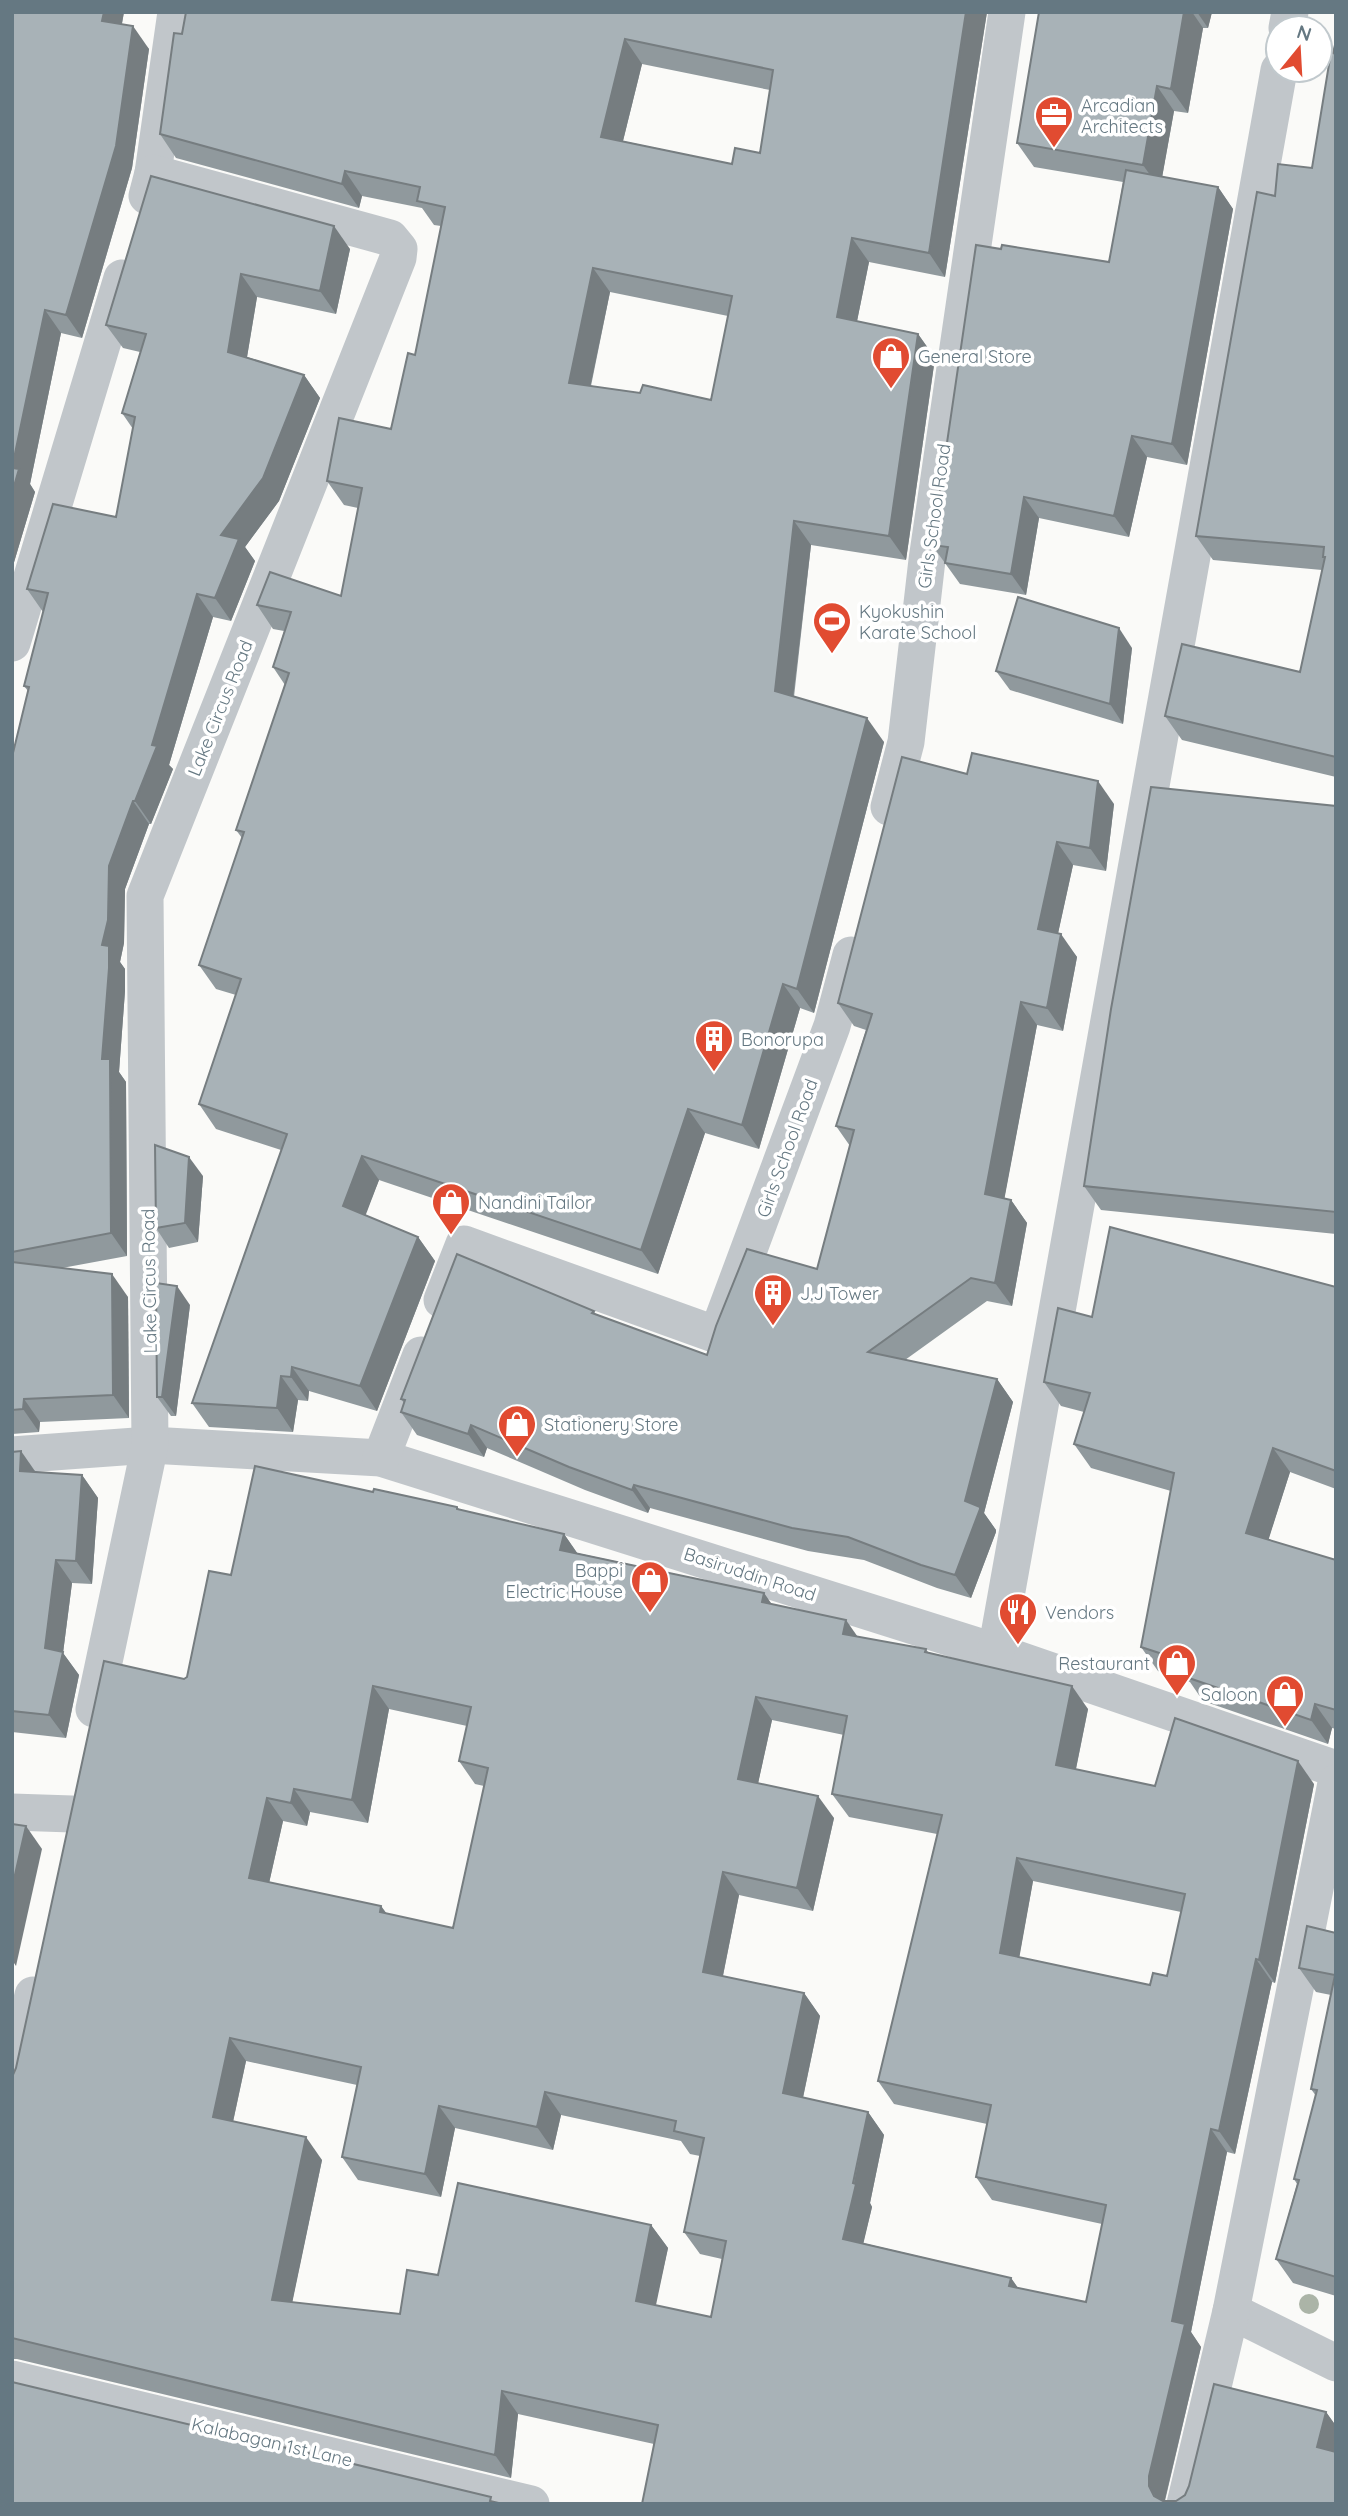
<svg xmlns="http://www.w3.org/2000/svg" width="1348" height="2516" font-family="Quicksand,sans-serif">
<rect width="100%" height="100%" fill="#fafaf8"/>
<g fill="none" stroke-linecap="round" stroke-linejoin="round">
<g stroke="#c1c6ca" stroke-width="37">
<path d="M1287,28L1290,12"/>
<path d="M147,196L153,173L176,12"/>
<path d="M12,643L122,278"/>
<path d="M889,807L906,742L927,560L1007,12"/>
<path d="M442,1300L464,1244L717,1335L832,1026L851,955"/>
<path d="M12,1455L150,1445L381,1458L996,1652L1336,1769"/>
<path d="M381,1458L421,1355"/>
<path d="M996,1652L1279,70"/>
<path d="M94,1709L150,1445L145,896L398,258L399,249L390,238L372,233L153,173"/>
<path d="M12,1812L72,1814"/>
<path d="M12,2087L33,1995"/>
<path d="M1231,2311L1336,2363"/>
<path d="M12,2379L531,2504"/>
<path d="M1185,2504L1231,2311L1336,1783"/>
</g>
</g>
<circle fill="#abb4a7" cx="1309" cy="2304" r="10"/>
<g fill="#90999d" fill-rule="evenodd">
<path d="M12,12H124L122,24L149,49L132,168L82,338L61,333L30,484L35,492L12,569Z"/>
<path d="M186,12H987L945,277L869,262L857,321L918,334L935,358L906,560L811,545L794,697L884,742L814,1013L800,1008L759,1149L705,1133L658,1274L379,1180L365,1215L418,1237L435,1261L377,1411L309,1391L308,1401L298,1400L293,1432L209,1427L192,1403L281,1150L216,1129L199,1104L236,995L216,989L199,965L242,838L236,830L285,685L273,667L284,631L273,629L257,605L341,596L358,508L344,505L327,481L391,429L415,355L441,226L434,225L422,208L362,196L359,208L176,158L160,134ZM642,64L770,90L760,153L732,164L623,141ZM610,292L728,316L711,400L640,393L591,386Z"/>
<path d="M1039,12H1212L1208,28H1203L1188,113L1174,111L1162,177L1218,187L1233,209L1187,465L1147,457L1129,537L1039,518L1026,595L960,584L932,545L1001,249L1109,262L1123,182L1034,167L1017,143Z"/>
<path d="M1336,41V777L1182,740L1165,716L1300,672L1322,570L1213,560L1196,536L1275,196L1312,168Z"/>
<path d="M151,176L350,249L336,314L257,297L247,357L304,375L320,398L279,501L245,547L255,561L231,621L213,617L169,765L173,769L151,824H149L125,889L124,943L120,962L125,969V991L119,1072L126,1082L127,1256L62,1268L128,1297L129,1418L40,1422L39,1432L12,1434V757L28,691L24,686L43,612L27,589L116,517L133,429L122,413L140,352L123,348L106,325Z"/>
<path d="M1132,648L1123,724L1010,690L996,671Z"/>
<path d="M967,774L1114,804L1106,871L1073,865L1058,933L1077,957L1063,1031L1037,1025L1004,1199L1011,1200L1027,1223L1012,1306L987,1301L905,1360L997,1379L1013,1402L984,1513L996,1530V1532L971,1598L937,1588L864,1560L808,1551L650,1508L648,1513L585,1490L487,1448L484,1457L417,1435L401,1412L404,1403L401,1399L594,1311L596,1315L707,1355L817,1269L850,1146L836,1126L866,1030L854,1026L838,1003Z"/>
<path d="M1336,806V1234L1101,1210L1084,1186Z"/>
<path d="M203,1176L198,1242L169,1248L156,1228Z"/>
<path d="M1336,1287V1489L1290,1472L1268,1540L1336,1560V1729L1332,1728L1328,1744L1203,1701L1190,1682L1158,1671L1141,1647L1171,1491L1091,1468L1074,1444L1084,1412L1061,1406L1044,1382L1092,1317Z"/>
<path d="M190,1305L176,1416H171L157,1397Z"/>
<path d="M12,1452L36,1472L82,1475L98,1498L92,1584L72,1583L63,1653L79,1675L66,1738L12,1732Z"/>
<path d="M373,1492L457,1507L460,1510L564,1534L577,1553L764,1593L771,1604L858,1637L926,1649L928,1652L1088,1709L1076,1769L1155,1786L1314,1784L1275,1983L1272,1982L1235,2154L1227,2152L1191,2332L1201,2347L1165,2501H1176L1326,2412L1336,2426V2504H642L654,2444L518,2414L511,2478L17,2359H12V2077L184,1679L187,1677L231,1575ZM389,1709L467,1726L459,1761L475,1784L484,1786L453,1928L387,1914L381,1906L269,1883L283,1821L307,1826L310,1812L368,1823ZM772,1720L844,1735L832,1794L849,1817L937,1834L878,2081L894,2104L987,2124L976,2177L992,2200L1102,2224L1086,2302L1018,2288L1011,2278L863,2243L872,2207L870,2203L884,2135L868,2112L803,2098L820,2016L804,1993L723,1976L739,1895L813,1911L834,1818L758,1783ZM1033,1881L1181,1912L1167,1976L1150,1985L1019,1957ZM246,2061L357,2085L342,2157L358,2180L441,2197L455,2128L553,2150L561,2115L681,2141L690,2154L700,2156L684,2232L700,2254L722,2259L711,2317L655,2306L668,2248L651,2225L438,2275L400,2314L292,2302L322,2160L233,2122Z"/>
<path d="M1336,1933V2296L1293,2283L1276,2259L1297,2184L1294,2179L1316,2096L1311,2089L1331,1995L1316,1992L1299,1968Z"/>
</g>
<g fill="#767d80">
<path d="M104,12H124L118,44L102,21Z"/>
<path d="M966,12H987L945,277L929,253Z"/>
<path d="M1184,12H1192L1203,28L1188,113L1171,89Z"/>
<path d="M1197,12H1212L1208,28Z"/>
<path d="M133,26L149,49L132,168L82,338L66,315Z"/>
<path d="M625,39L642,64L618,161L601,137Z"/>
<path d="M1157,86L1174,111L1160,189L1143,165Z"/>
<path d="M345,171L362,196L359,208L342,184Z"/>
<path d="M1218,187L1233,209L1187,465L1172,444Z"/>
<path d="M334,226L350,249L336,314L320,291Z"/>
<path d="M852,238L869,262L853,341L837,317Z"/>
<path d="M593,268L610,292L586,407L569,383Z"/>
<path d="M241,274L257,297L244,375L228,352Z"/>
<path d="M45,310L61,333L30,484L35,492L12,569V468Z"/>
<path d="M918,334L935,358L906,560L889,536Z"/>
<path d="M304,375L320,398L279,501L245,547L255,561L231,621L215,598L221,535Z"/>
<path d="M1132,436L1147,457L1129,537L1114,516Z"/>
<path d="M1024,497L1039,518L1026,595L1011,574Z"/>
<path d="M794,521L811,545L791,715L775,691Z"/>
<path d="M197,594L213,617L169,765L173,769L151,824L135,801Z"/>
<path d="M1119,628L1132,648L1123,724L1110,704Z"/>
<path d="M867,718L884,742L814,1013L797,989Z"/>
<path d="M1098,781L1114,804L1106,871L1090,848Z"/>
<path d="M133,801L149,824L125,889L124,943L120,962L125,969V991L119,1072L126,1082L127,1256L111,1233L102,1059V945L109,866Z"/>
<path d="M1057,842L1073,865L1054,952L1038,929Z"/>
<path d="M1061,934L1077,957L1063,1031L1047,1008Z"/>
<path d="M783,984L800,1008L759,1149L742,1125Z"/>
<path d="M1021,1002L1037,1025L1001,1217L985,1194Z"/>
<path d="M688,1109L705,1133L658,1274L641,1250Z"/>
<path d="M362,1156L379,1180L360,1230L343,1206Z"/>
<path d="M189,1157L203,1176L198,1242L185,1223Z"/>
<path d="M1011,1200L1027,1223L1012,1306L995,1283Z"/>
<path d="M418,1237L435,1261L377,1411L360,1386Z"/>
<path d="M112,1274L128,1297L129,1418L113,1395Z"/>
<path d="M177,1286L190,1305L176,1416L162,1397Z"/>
<path d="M292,1367L309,1391L308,1401L291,1377Z"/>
<path d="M281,1376L298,1400L293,1432L277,1408Z"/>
<path d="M997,1379L1013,1402L984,1513L996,1530V1532L971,1598L955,1575L965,1501Z"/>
<path d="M24,1399L40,1422L39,1432L23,1409Z"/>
<path d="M471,1425L487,1448L484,1457L468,1434Z"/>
<path d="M1273,1448L1290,1472L1263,1557L1246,1533Z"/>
<path d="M21,1451L37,1474L20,1471Z"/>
<path d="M82,1475L98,1498L92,1584L76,1561Z"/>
<path d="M634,1485L650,1508L648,1513L632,1490Z"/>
<path d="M564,1534L580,1557L560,1550Z"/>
<path d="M56,1560L72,1583L63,1653L79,1675L66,1738L49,1715L45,1648Z"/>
<path d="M764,1593L780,1616L762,1602Z"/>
<path d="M846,1620L862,1643L843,1634Z"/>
<path d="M373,1686L389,1709L368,1823L352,1800Z"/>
<path d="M1072,1686L1088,1709L1072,1788L1056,1765Z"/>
<path d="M756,1697L772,1720L754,1802L738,1779Z"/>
<path d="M1315,1704L1332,1728L1328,1744L1311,1720Z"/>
<path d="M1298,1761L1314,1784L1275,1983L1259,1960Z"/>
<path d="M294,1789L310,1812L307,1826L291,1803Z"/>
<path d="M818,1796L834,1818L813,1911L797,1888Z"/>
<path d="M267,1798L283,1821L265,1901L249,1878Z"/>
<path d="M26,1826L42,1849L16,1966L12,1960V1888Z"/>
<path d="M1017,1858L1033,1881L1016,1976L1000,1953Z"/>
<path d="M723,1872L739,1895L719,1995L703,1972Z"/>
<path d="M381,1906L397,1929L380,1912Z"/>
<path d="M1256,1959L1272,1982L1235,2154L1219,2131Z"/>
<path d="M804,1993L820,2016L799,2116L783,2093Z"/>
<path d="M230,2038L246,2061L229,2140L213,2117Z"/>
<path d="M545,2092L561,2115L553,2150L537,2127Z"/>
<path d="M439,2106L455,2128L441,2197L425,2174Z"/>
<path d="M868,2112L884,2135L870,2203L872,2207L859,2262L843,2239Z"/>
<path d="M1211,2129L1227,2152L1191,2332L1201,2347L1165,2499V2504H1160L1149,2486V2476L1172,2321Z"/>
<path d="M306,2137L322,2160L288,2323L272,2300Z"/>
<path d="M651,2225L668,2248L652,2324L636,2301Z"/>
<path d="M1011,2278L1027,2301L1009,2286Z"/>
<path d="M502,2391L518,2414L511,2478L495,2455Z"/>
<path d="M1326,2412L1336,2426V2461L1317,2447Z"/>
</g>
<g fill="#a8b2b7" stroke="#767d80" stroke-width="2" fill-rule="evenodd">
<path d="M12,12H104L102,21L133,26L116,146L66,315L45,310L12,468L19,469L12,493Z"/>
<path d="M186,12H966L929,253L852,238L837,317L918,334L889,536L794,521L775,691L867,718L797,989L783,984L742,1125L688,1109L641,1250L362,1156L343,1206L418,1237L360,1386L292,1367L291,1377L281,1376L277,1408L192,1403L287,1134L199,1104L241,979L199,965L244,832L236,830L289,673L273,667L291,612L257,605L270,572L341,596L362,488L327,481L339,418L391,429L408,353L415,355L445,207L417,201L420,187L345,171L342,184L160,134L174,33L182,34ZM625,39L773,70L760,153L735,148L732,164L601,137ZM593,268L732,296L711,400L643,385L640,393L569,383Z"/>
<path d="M1039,12H1184L1171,89L1157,86L1143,165L1017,143Z"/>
<path d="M1336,41V757L1165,716L1182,644L1300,672L1325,557H1323L1324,547L1196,536L1257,192L1275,196L1278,164L1312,168L1331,52L1333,53Z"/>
<path d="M1126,170L1218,187L1172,444L1132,436L1114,516L1024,497L1011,574L945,563L948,547L932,545L976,245L1001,249L1002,245L1109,262Z"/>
<path d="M151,176L334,226L320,291L241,274L228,352L304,375L263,478L221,535L239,539L215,598L197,594L152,745L157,746L135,801H133L109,866L108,920L102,945L109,946V968L102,1059H110L111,1233L12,1252V757L29,687L24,686L48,593L27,589L53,504L116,517L135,417L122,413L146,334L106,325Z"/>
<path d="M1018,597L1119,628L1110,704L996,671Z"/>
<path d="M972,753L1098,781L1090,848L1057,842L1038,929L1061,934L1047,1008L1021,1002L985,1194L1011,1200L995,1283L971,1278L868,1352L997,1379L965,1501L980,1507V1509L955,1575L921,1565L848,1537L792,1528L634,1485L632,1490L569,1467L471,1425L468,1434L401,1412L405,1400L401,1399L457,1254L594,1311L592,1313L707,1355L716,1326L747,1249L817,1269L854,1130L836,1126L872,1014L838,1003L902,757L967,774Z"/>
<path d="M1151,787L1336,806V1212L1084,1186L1111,1009Z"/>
<path d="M155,1145L189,1157L185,1223L156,1228Z"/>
<path d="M1110,1227L1336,1287V1471L1273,1448L1246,1533L1336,1560V1710L1315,1704L1311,1720L1186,1677L1190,1663L1141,1647L1174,1473L1074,1444L1090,1393L1044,1382L1058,1308L1092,1317Z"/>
<path d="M12,1262L112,1274L113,1395L24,1399L23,1409L12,1410Z"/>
<path d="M156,1283L177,1286L162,1397H157Z"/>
<path d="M21,1451L20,1471L82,1475L76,1561L56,1560L45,1648L63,1652L49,1715L12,1711V1452Z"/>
<path d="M255,1466L373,1492L374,1489L457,1507V1509L564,1534L560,1550L764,1593L762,1602L846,1620L843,1634L926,1649L925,1652L1072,1686L1056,1765L1155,1786L1175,1718L1298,1761L1259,1960L1256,1959L1219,2131L1211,2129L1172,2321L1185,2324L1149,2476V2486L1154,2496L1163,2501H1176L1185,2495L1189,2486L1214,2384L1326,2412L1317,2447L1336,2452V2504H642L658,2425L502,2391L495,2455L12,2338V2077L16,2068L104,1661L184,1679L187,1677L209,1571L231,1575ZM373,1686L471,1707L459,1761L488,1768L453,1928L380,1912L381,1906L249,1878L267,1798L291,1803L294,1789L352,1800ZM756,1697L847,1716L832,1794L942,1815L878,2081L991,2105L976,2177L1106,2205L1086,2302L1009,2286L1011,2278L843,2239L856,2184L853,2183L868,2112L783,2093L804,1993L703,1972L723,1872L797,1888L818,1796L738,1779ZM1017,1858L1185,1894L1167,1976L1153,1973L1150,1985L1000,1953ZM230,2038L361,2067L342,2157L425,2174L439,2106L537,2127L545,2092L676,2121L674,2131L704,2138L684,2232L726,2241L711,2317L636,2301L651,2225L458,2183L438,2275L407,2270L400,2314L272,2300L306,2137L213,2117Z"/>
<path d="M12,1824L26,1826L12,1888Z"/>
<path d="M1307,1926L1336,1933V2277L1276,2259L1299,2180L1294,2179L1317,2090L1311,2089L1335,1975L1299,1968Z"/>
<path d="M12,2382L491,2497L490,2501L503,2504H12Z"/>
</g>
<defs>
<symbol id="office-pin" viewBox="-11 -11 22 30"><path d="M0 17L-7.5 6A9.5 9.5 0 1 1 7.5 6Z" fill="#e14b31" stroke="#fff"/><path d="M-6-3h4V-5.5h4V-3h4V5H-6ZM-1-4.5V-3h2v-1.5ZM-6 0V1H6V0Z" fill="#fff"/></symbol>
<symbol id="shop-pin" viewBox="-11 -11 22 30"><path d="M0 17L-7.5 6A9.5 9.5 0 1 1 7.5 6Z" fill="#e14b31" stroke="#fff"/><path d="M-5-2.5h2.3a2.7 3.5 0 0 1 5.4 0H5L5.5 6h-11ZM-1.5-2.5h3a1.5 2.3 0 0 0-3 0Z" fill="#fff"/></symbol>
<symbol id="stadium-pin" viewBox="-11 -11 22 30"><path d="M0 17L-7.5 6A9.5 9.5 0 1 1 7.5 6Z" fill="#e14b31" stroke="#fff"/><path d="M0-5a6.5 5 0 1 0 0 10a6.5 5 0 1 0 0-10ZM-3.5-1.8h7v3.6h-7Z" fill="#fff"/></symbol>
<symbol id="building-pin" viewBox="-11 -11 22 30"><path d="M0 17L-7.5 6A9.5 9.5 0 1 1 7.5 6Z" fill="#e14b31" stroke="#fff"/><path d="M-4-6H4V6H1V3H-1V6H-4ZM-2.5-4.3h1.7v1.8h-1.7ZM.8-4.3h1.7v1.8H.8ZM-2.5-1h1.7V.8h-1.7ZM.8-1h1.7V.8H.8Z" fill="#fff"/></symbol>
<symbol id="restaurant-pin" viewBox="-11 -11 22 30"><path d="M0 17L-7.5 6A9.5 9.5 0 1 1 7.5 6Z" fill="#e14b31" stroke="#fff"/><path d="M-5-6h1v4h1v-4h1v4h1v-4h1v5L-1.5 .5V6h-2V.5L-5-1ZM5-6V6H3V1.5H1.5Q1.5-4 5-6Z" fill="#fff"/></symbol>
</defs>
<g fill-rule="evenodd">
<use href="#office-pin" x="1032" y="93" width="44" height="60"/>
<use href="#shop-pin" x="869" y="334" width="44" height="60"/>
<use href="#stadium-pin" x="810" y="599" width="44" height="60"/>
<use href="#building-pin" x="692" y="1017" width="44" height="60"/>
<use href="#shop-pin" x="429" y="1180" width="44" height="60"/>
<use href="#building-pin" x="751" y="1271" width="44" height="60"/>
<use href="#shop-pin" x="495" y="1402" width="44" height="60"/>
<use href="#shop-pin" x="628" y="1558" width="44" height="60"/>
<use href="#restaurant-pin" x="996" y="1590" width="44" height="60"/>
<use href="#shop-pin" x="1155" y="1641" width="44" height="60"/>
<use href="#shop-pin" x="1263" y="1672" width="44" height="60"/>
</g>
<g text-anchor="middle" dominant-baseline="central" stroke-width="7" stroke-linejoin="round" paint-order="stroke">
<g font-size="18" fill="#657882" stroke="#fff" text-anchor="start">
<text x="1081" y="105">Arcadian<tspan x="1081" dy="21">Architects</tspan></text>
<text x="918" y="356">General Store</text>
<text x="859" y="611">Kyokushin<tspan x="859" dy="21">Karate School</tspan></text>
<text x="741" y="1039">Bonorupa</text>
<text x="478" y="1202">Nandini Tailor</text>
<text x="800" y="1293">J.J Tower</text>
<text x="544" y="1424">Stationery Store</text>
<text x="623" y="1570" text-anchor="end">Bappi<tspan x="623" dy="21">Electric House</tspan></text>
<text x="1045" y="1612">Vendors</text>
<text x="1150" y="1663" text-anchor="end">Restaurant</text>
<text x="1258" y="1694" text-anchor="end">Saloon</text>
</g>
<g font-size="18" fill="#657882" stroke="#fff">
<text transform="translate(934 516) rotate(-82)">Girls School Road</text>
<text transform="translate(220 708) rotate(-68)">Lake Circus Road</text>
<text transform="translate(787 1148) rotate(-70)">Girls School Road</text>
<text transform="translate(149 1281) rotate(-91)">Lake Circus Road</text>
<text transform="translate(750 1574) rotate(18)">Basiruddin Road</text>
<text transform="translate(272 2442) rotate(13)">Kalabagan 1st Lane</text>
</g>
</g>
<rect width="1348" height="2516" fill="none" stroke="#657882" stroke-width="28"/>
<g transform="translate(1299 49) rotate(18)"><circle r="33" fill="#ffffff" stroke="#c1c9cd" stroke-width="2"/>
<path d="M0-5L12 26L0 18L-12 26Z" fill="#e14b31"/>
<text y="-10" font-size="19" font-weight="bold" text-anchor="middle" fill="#657882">N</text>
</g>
</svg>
